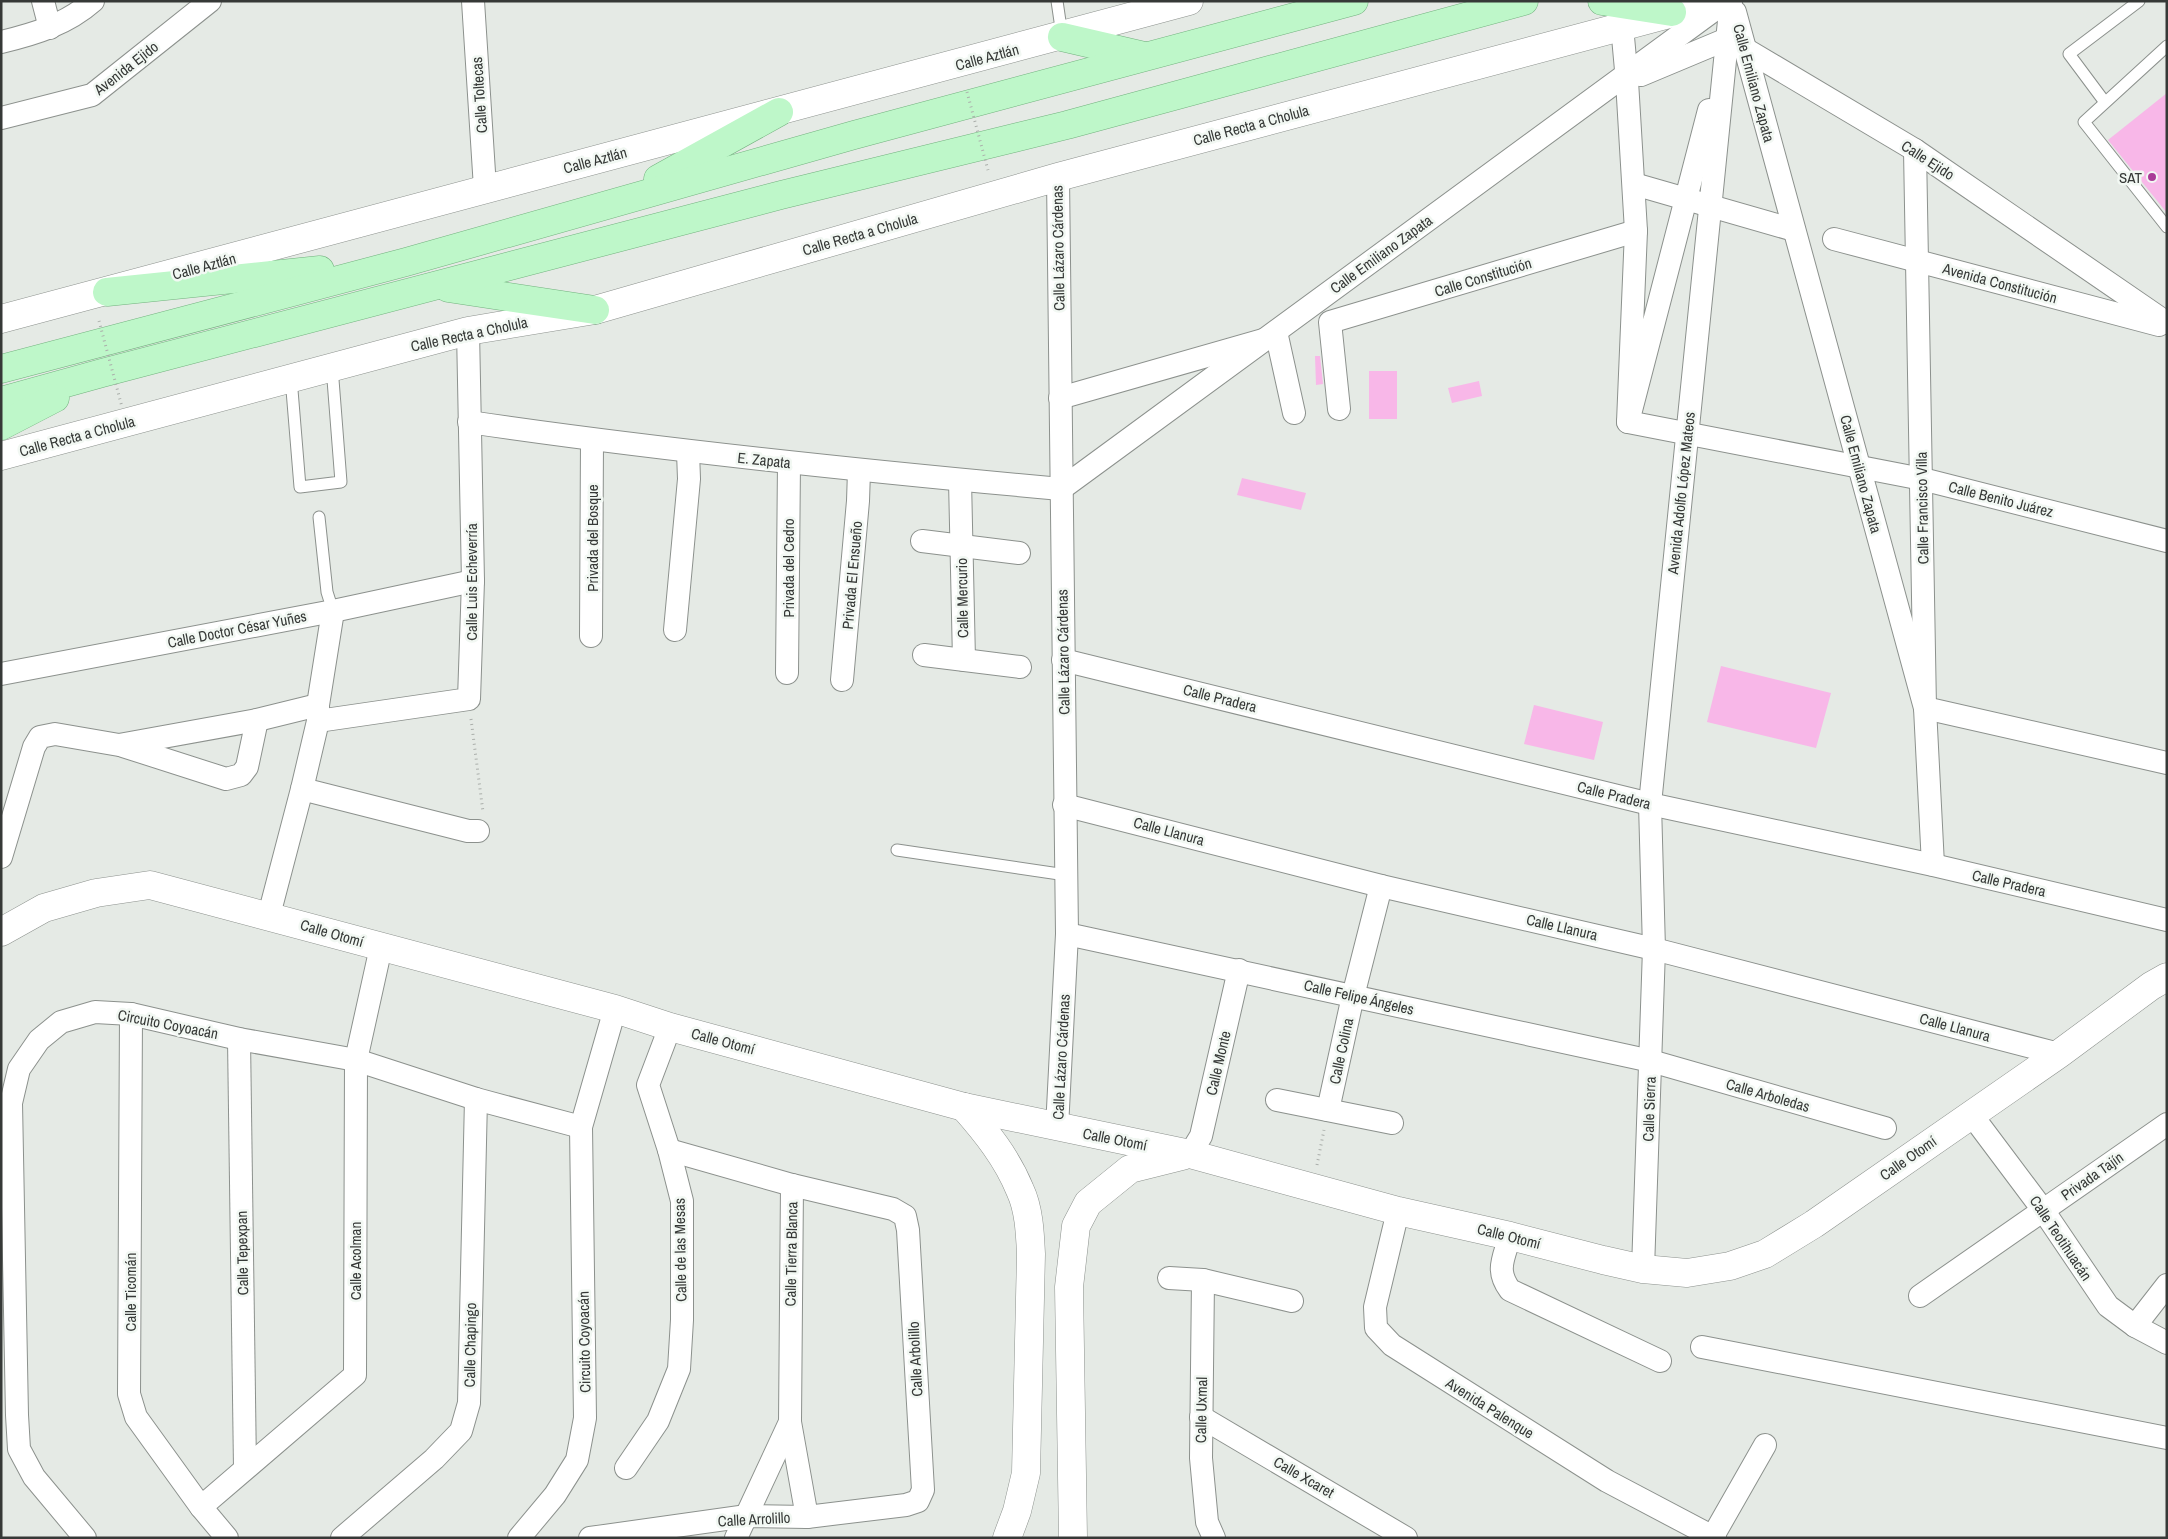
<svg xmlns="http://www.w3.org/2000/svg" width="2168" height="1539" font-family="'Archivo Narrow',sans-serif">
<rect width="100%" height="100%" fill="#e5eae5"/>
<g fill="#f8b7e8">
<path d="M2167,93V213L2108,140Z"/>
<path d="M1315,356H1320L1323,384L1316,385Z"/>
<rect x="1369" y="371" width="28" height="48"/>
<path d="M1479,381L1482,396L1452,403L1448,388Z"/>
<path d="M1242,478L1306,493L1301,510L1237,495Z"/>
<path d="M1721,666L1831,693L1816,748L1707,722Z"/>
<path d="M1534,705L1603,722L1594,760L1524,744Z"/>
</g>
<g fill="none" stroke-linecap="round" stroke-linejoin="round">
<defs>
<g id="lane">
<path d="M1057,1L1062,35"/>
<path d="M2167,46L2084,122L2167,227"/>
<path d="M2104,101L2069,54L2139,1"/>
<path d="M291,378L300,487L341,482L332,367"/>
<path d="M319,517L327,592L333,611"/>
<path d="M897,850L1066,875"/>
</g>
<g id="street">
<path d="M43,1L50,28"/>
<path d="M473,1L485,188"/>
<path d="M1735,12L1925,708L2167,763"/>
<path d="M1622,26L1627,81L1636,231L1628,422L1709,110"/>
<path d="M1,42C35,34 67,24 93,1"/>
<path d="M1740,46L1915,150L2167,323"/>
<path d="M1641,75L1727,39"/>
<path d="M1,118L92,95L210,1"/>
<path d="M1915,150L1925,708L1933,865"/>
<path d="M1634,184L1794,230"/>
<path d="M1834,239L2159,325"/>
<path d="M1060,398L1277,336L1294,413"/>
<path d="M1339,409L1330,322L1636,231"/>
<path d="M469,422C666,451 863,471 1061,489L1725,2"/>
<path d="M1628,422L1922,479L2167,541"/>
<path d="M960,480L964,660"/>
<path d="M922,541L1019,553"/>
<path d="M675,630L689,479L688,452"/>
<path d="M591,636L592,440"/>
<path d="M924,655L1020,667"/>
<path d="M1063,660L1650,804L1933,865L2167,920"/>
<path d="M787,673L789,463"/>
<path d="M1,674L333,611L473,581"/>
<path d="M842,680L858,501L859,471"/>
<path d="M318,721L469,699L473,581L468,331"/>
<path d="M123,746L226,779L241,775L247,767L257,720"/>
<path d="M302,789L468,831H478"/>
<path d="M1064,805L1381,886L1654,949L2059,1054"/>
<path d="M1,857L34,747L40,737L55,734L119,745L257,720L318,705"/>
<path d="M269,915L302,789L318,721V705L333,611"/>
<path d="M1067,934L1651,1061L1885,1128"/>
<path d="M131,1014L129,1394L136,1417L201,1507L227,1538"/>
<path d="M239,1039L245,1468"/>
<path d="M1277,1100L1392,1123"/>
<path d="M1328,1110L1353,996L1381,886"/>
<path d="M1971,1114L2043,1210L2108,1306L2135,1326L2167,1343"/>
<path d="M1057,1128L1067,934L1058,177"/>
<path d="M1190,1154L1201,1136L1239,970"/>
<path d="M1398,1211L1375,1307L1376,1328L1392,1345L1607,1481L1715,1538"/>
<path d="M1510,1236C1504,1258 1495,1270 1510,1290L1660,1361"/>
<path d="M1643,1269L1654,949L1650,804L1731,1"/>
<path d="M1169,1278L1203,1280L1292,1301"/>
<path d="M1203,1280L1201,1458L1207,1522L1214,1538"/>
<path d="M1920,1296L2167,1124"/>
<path d="M2135,1326L2167,1285"/>
<path d="M1702,1347L2167,1438"/>
<path d="M1201,1417L1406,1538"/>
<path d="M790,1422L807,1517"/>
<path d="M626,1468L658,1421L679,1369L682,1320V1201L669,1150L648,1085L670,1027"/>
<path d="M201,1507L355,1375L356,1060L381,947"/>
<path d="M85,1538L34,1477L19,1449L17,1415L11,1103L19,1069L39,1040L61,1022L95,1012L131,1014L239,1039L356,1060L476,1099L581,1127"/>
<path d="M342,1538L434,1459L461,1431L469,1403L476,1099"/>
<path d="M519,1538L555,1495L577,1460L585,1418L581,1127L615,1009"/>
<path d="M590,1538L747,1516L807,1517L906,1505L918,1501L923,1490L908,1230L905,1216L893,1209L792,1185L669,1150"/>
<path d="M736,1538L790,1422L792,1185"/>
<path d="M1712,1538L1765,1445"/>
</g>
<g id="secondary">
<path d="M1,319L1189,1"/>
<path d="M1,456L468,331L595,310L1058,177L1718,1"/>
<path d="M1,932L44,908L96,893L150,885L615,1009L670,1027L964,1107L1190,1154L1398,1211L1510,1236L1603,1260L1643,1269L1687,1273L1730,1266L1765,1254L1814,1224L2059,1054L2151,986L2167,977"/>
<path d="M964,1107C986,1132 1007,1158 1020,1190C1029,1209 1030,1233 1031,1254L1026,1473L1017,1511L1007,1538"/>
<path d="M1073,1538L1069,1287L1076,1226L1088,1203L1130,1169L1182,1156"/>
</g>
<g id="primary">
<path d="M1602,1L1672,12"/>
<path d="M1062,37L1144,56"/>
<path d="M658,179L779,112"/>
<path d="M448,288L595,310"/>
<path d="M107,292L320,270"/>
<path d="M1,369L406,262L854,135L1354,1"/>
<path d="M1,401L102,373L781,195L1067,125L1524,1"/>
<path d="M1,426L55,398"/>
</g>
</defs>
<use href="#lane" stroke="#8c918d" stroke-width="13"/>
<use href="#street" stroke="#8c918d" stroke-width="24"/>
<use href="#secondary" stroke="#8c918d" stroke-width="29"/>
<use href="#primary" stroke="#72b17e" stroke-width="29"/>
<g stroke="#abafab" stroke-width="3" stroke-dasharray="1 4" stroke-linecap="butt">
<path d="M471,719L483,812"/>
<path d="M1317,1165L1324,1130"/>
</g>
<use href="#lane" stroke="#fff" stroke-width="11"/>
<use href="#street" stroke="#fff" stroke-width="22"/>
<use href="#secondary" stroke="#fff" stroke-width="28"/>
<use href="#primary" stroke="#bef7c9" stroke-width="28"/>
<g stroke="#abafab" stroke-width="3" stroke-dasharray="1 4" stroke-linecap="butt">
<path d="M967,92L989,174"/>
<path d="M99,321L122,407"/>
</g>
</g>
<circle fill="#a93a97" stroke="#f2f8f3" stroke-width="2" cx="2152" cy="177" r="5"/>
<g text-anchor="middle" dominant-baseline="central" stroke-width="5" stroke-linejoin="round" paint-order="stroke">
<g font-size="15" fill="#363937" stroke="#f2f8f3">
<text transform="translate(987 57) rotate(-15)">Calle Aztlán</text>
<text transform="translate(126 68) rotate(-38)">Avenida Ejido</text>
<text transform="translate(1754 83) rotate(75)">Calle Emiliano Zapata</text>
<text transform="translate(479 95) rotate(-94)">Calle Toltecas</text>
<text transform="translate(1251 125) rotate(-15)">Calle Recta a Cholula</text>
<text transform="translate(595 160) rotate(-15)">Calle Aztlán</text>
<text transform="translate(1928 160) rotate(33)">Calle Ejido</text>
<text transform="translate(860 234) rotate(-16)">Calle Recta a Cholula</text>
<text transform="translate(1058 248) rotate(-91)">Calle Lázaro Cárdenas</text>
<text transform="translate(1381 254) rotate(-36)">Calle Emiliano Zapata</text>
<text transform="translate(204 266) rotate(-15)">Calle Aztlán</text>
<text transform="translate(1483 277) rotate(-17)">Calle Constitución</text>
<text transform="translate(2000 283) rotate(15)">Avenida Constitución</text>
<text transform="translate(469 334) rotate(-12)">Calle Recta a Cholula</text>
<text transform="translate(77 436) rotate(-15)">Calle Recta a Cholula</text>
<text transform="translate(764 460) rotate(6)">E. Zapata</text>
<text transform="translate(1861 474) rotate(75)">Calle Emiliano Zapata</text>
<text transform="translate(1681 493) rotate(-84)">Avenida Adolfo López Mateos</text>
<text transform="translate(2001 499) rotate(14)">Calle Benito Juárez</text>
<text transform="translate(1922 508) rotate(-91)">Calle Francisco Villa</text>
<text transform="translate(592 538) rotate(-90)">Privada del Bosque</text>
<text transform="translate(788 568) rotate(-90)">Privada del Cedro</text>
<text transform="translate(852 575) rotate(-85)">Privada El Ensueño</text>
<text transform="translate(471 582) rotate(-90)">Calle Luis Echeverría</text>
<text transform="translate(962 598) rotate(-91)">Calle Mercurio</text>
<text transform="translate(237 629) rotate(-11)">Calle Doctor César Yuñes</text>
<text transform="translate(1063 652) rotate(-91)">Calle Lázaro Cárdenas</text>
<text transform="translate(1220 698) rotate(14)">Calle Pradera</text>
<text transform="translate(1614 795) rotate(14)">Calle Pradera</text>
<text transform="translate(1169 831) rotate(15)">Calle Llanura</text>
<text transform="translate(2009 883) rotate(13)">Calle Pradera</text>
<text transform="translate(1562 927) rotate(13)">Calle Llanura</text>
<text transform="translate(332 933) rotate(16)">Calle Otomí</text>
<text transform="translate(1359 997) rotate(13)">Calle Felipe Ángeles</text>
<text transform="translate(168 1024) rotate(11)">Circuito Coyoacán</text>
<text transform="translate(1955 1027) rotate(15)">Calle Llanura</text>
<text transform="translate(723 1041) rotate(15)">Calle Otomí</text>
<text transform="translate(1341 1051) rotate(-78)">Calle Colina</text>
<text transform="translate(1061 1057) rotate(-87)">Calle Lázaro Cárdenas</text>
<text transform="translate(1218 1063) rotate(-77)">Calle Monte</text>
<text transform="translate(1768 1095) rotate(16)">Calle Arboledas</text>
<text transform="translate(1649 1109) rotate(-88)">Calle Sierra</text>
<text transform="translate(1115 1139) rotate(11)">Calle Otomí</text>
<text transform="translate(1908 1158) rotate(-35)">Calle Otomí</text>
<text transform="translate(2092 1176) rotate(-35)">Privada Tajín</text>
<text transform="translate(1509 1236) rotate(14)">Calle Otomí</text>
<text transform="translate(2061 1238) rotate(56)">Calle Teotihuacán</text>
<text transform="translate(680 1250) rotate(-91)">Calle de las Mesas</text>
<text transform="translate(242 1253) rotate(-91)">Calle Tepexpan</text>
<text transform="translate(791 1254) rotate(-89)">Calle Tierra Blanca</text>
<text transform="translate(355 1261) rotate(-90)">Calle Acolman</text>
<text transform="translate(130 1292) rotate(-90)">Calle Ticomán</text>
<text transform="translate(584 1342) rotate(-91)">Circuito Coyoacán</text>
<text transform="translate(470 1345) rotate(-89)">Calle Chapingo</text>
<text transform="translate(915 1359) rotate(-93)">Calle Arbolillo</text>
<text transform="translate(1490 1408) rotate(32)">Avenida Palenque</text>
<text transform="translate(1201 1410) rotate(-89)">Calle Uxmal</text>
<text transform="translate(1304 1477) rotate(30)">Calle Xcaret</text>
<text transform="translate(754 1519) rotate(-3)">Calle Arrolillo</text>
</g>
<g font-size="15" fill="#363937" stroke="#f2f8f3" text-anchor="end">
<text x="2142" y="177">SAT</text>
</g>
</g>
<rect width="2168" height="1539" fill="none" stroke="#363937" stroke-width="5"/>
</svg>
